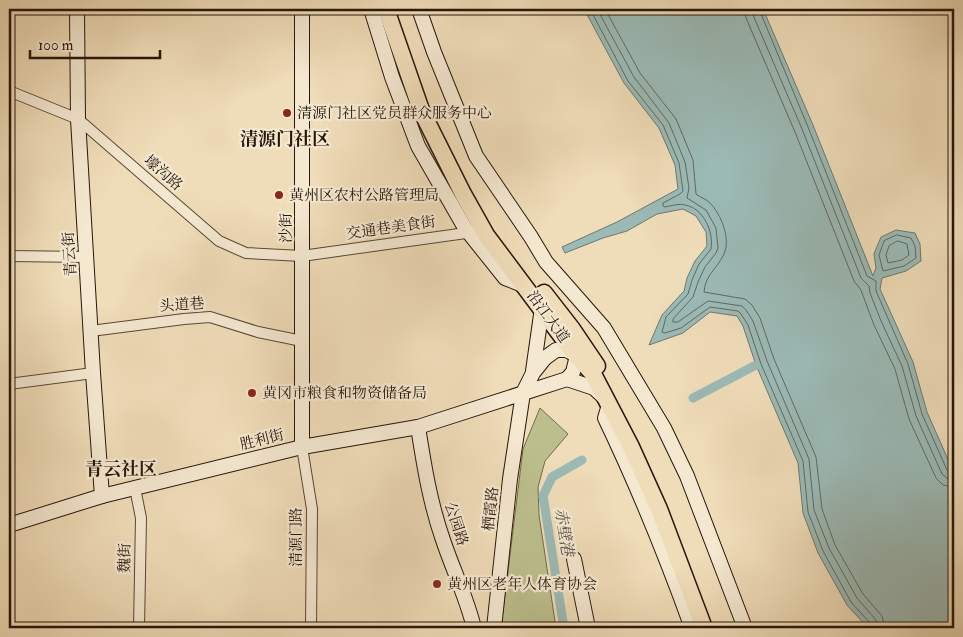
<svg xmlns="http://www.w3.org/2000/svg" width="963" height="637" font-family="'IM FELL Double Pica','Noto Serif SC',serif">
<rect width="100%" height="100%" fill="#efdcb8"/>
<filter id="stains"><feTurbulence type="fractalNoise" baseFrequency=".004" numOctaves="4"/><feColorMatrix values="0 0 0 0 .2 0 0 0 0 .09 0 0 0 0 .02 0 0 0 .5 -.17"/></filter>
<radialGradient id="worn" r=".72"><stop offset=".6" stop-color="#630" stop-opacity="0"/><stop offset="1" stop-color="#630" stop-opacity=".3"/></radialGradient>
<path fill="#bcbf8d" stroke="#726a4c" d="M540,408L568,434L545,461L538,487L539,515L556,628H501L523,449Z"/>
<path fill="#9bbab6" stroke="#6d7871" d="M584,9H763L813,125L873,276L876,268L874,254L881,237L896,230L915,233L920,244L921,261L906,271L882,278L880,289L913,362L927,412L954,473V628H868L847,605L818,553L803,513L798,463L756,365L743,326L737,316L710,312L683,333L649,345L662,315L684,291L687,278L695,261L707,246L706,232L696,216L683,209L657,214L627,231L603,238L565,253L562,247L617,222L678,189L675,165L659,128L624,83Z"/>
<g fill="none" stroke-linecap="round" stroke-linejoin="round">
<g stroke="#616860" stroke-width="1">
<path d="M590,9L628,81L663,125L679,163L683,191L680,194L663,203V206L665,207C671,206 679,203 685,205C703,208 714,231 711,249L699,264L692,280L688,294L666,317L662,332L665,333L681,328L710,307L738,311L741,314L748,325L761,364L803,461L808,512L823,551L851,602L870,623L871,628"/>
<path d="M597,9L634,77L669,123L685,162L689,188L687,198L706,210L716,228L718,248L716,253L705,267L698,282L693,297L673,319V322H678L708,301L742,306L746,310L753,321L767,361L809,459L814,510L829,548L857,598L876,620L878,628"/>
<path d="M605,9L640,73L676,119L693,160L696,194C700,197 706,199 710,203C721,214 731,239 724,254C717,269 705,275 704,292L745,299L752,305L760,318L774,359L816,457L822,509L835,545L863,594L882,616L885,628"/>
<path d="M745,9L746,18L795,132L854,281L861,290L874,325L895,369L909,419L936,478L943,485L954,487"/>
<path d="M752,9L753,15L802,129L861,278L869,286L870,293L881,321L902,366L916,416L942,474L948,479L954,480"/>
<path d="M759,9L808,127L867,276L876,281V291L908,364L922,414L947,470L950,473H954"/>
<path d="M897,235L911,238L915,246L916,258L904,266L883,271L879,255L884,241Z"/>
<path d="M898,241L907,244L909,255L902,260L888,263L886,255L889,246Z"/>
</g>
<g stroke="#9bbab6" stroke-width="9">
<path d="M693,398L756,365"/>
<path d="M564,628L543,496L552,477L582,460"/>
</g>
<defs>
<g id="street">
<path d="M9,91L78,119L219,241L246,253L302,256L473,232"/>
<path d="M9,256L86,257"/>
<path d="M91,331L184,319L210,317L258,332L302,341"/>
<path d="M9,384L93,373"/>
<path d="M302,447L312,509L311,628"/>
<path d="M135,488L141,518L139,628"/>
</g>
<g id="secondary">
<path d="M77,9L78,119L93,373L102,496"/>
<path d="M302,9V447"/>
<path d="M371,9L392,77L418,146L465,228L505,278L525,286"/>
<path d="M419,9L434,52L476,156L531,237L546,262L604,328L664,428L687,476L745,628"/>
<path d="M533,371L542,308"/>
<path d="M567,379L594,388L606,399"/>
<path d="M609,405L605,418C638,487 666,556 692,628"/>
<path d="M418,427C424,465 430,503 443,540C453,570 467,598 474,628"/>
<path d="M9,525L102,496L302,447L418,427L567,379L573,372L576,360L575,354L566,350H556L545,358L533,373L523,393L510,479L494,628"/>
<path d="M574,559L588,628"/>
</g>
<g id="primary">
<path d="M386,9L421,110L463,194L486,235L575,354L593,374L631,447L659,509L704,628"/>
<path d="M544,293L572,329L597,366"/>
</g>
</defs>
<use href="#street" stroke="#594836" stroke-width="12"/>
<use href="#secondary" stroke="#27160a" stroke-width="16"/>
<use href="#primary" stroke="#27160a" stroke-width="19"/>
<use href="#street" stroke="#f5e8d1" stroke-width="10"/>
<use href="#secondary" stroke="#f5e8d1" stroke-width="14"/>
<use href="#primary" stroke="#efdcb8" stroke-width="16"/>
</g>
<g fill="#8f2418" stroke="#f5e8d1" stroke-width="2">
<circle cx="287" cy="113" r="5"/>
<circle cx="279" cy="195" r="5"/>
<circle cx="252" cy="393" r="5"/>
<circle cx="437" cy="584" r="5"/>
</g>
<g text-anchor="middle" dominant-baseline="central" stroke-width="4.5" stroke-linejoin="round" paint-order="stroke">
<g font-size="15" fill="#27160a" stroke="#f5e8d1" text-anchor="start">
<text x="297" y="113">清源门社区党员群众服务中心</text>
<text x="289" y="195">黄州区农村公路管理局</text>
<text x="262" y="393">黄冈市粮食和物资储备局</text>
<text x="447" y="584">黄州区老年人体育协会</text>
</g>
<g font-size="15" fill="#27160a" stroke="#f5e8d1">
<text transform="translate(163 173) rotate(41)">壕沟路</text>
<text transform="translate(286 228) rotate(-90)">沙街</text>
<text transform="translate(391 228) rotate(-8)">交通巷美食街</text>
<text transform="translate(70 254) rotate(-94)">青云街</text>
<text transform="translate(182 305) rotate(-4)">头道巷</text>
<text transform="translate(548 317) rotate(54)">沿江大道</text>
<text transform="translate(262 440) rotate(-14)">胜利街</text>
<text transform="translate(491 509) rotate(-84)">栖霞路</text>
<text transform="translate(456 524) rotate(72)">公园路</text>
<text transform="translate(296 537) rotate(-90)">清源门路</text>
<text transform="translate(125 558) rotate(-89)">魏街</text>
</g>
<g font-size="16" font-style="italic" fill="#504f46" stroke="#f5e8d1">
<text transform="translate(564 532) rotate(81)">赤壁港</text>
</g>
<g font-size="18" font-weight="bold" fill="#27160a" stroke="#f5e8d1">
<text x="285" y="139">清源门社区</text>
<text x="121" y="469">青云社区</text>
</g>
</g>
<rect width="963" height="637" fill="none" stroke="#efdcb8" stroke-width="30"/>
<rect x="10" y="10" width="943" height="617" fill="none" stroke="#27160a" stroke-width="2.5"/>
<rect x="15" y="15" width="933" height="607" fill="none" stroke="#27160a"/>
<path d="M30 50v8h130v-8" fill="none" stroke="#27160a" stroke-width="2.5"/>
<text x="38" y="50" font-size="15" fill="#27160a" stroke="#f5e8d1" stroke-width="4" paint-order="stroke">100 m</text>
<rect width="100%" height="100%" filter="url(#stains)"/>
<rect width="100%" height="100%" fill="url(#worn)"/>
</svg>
